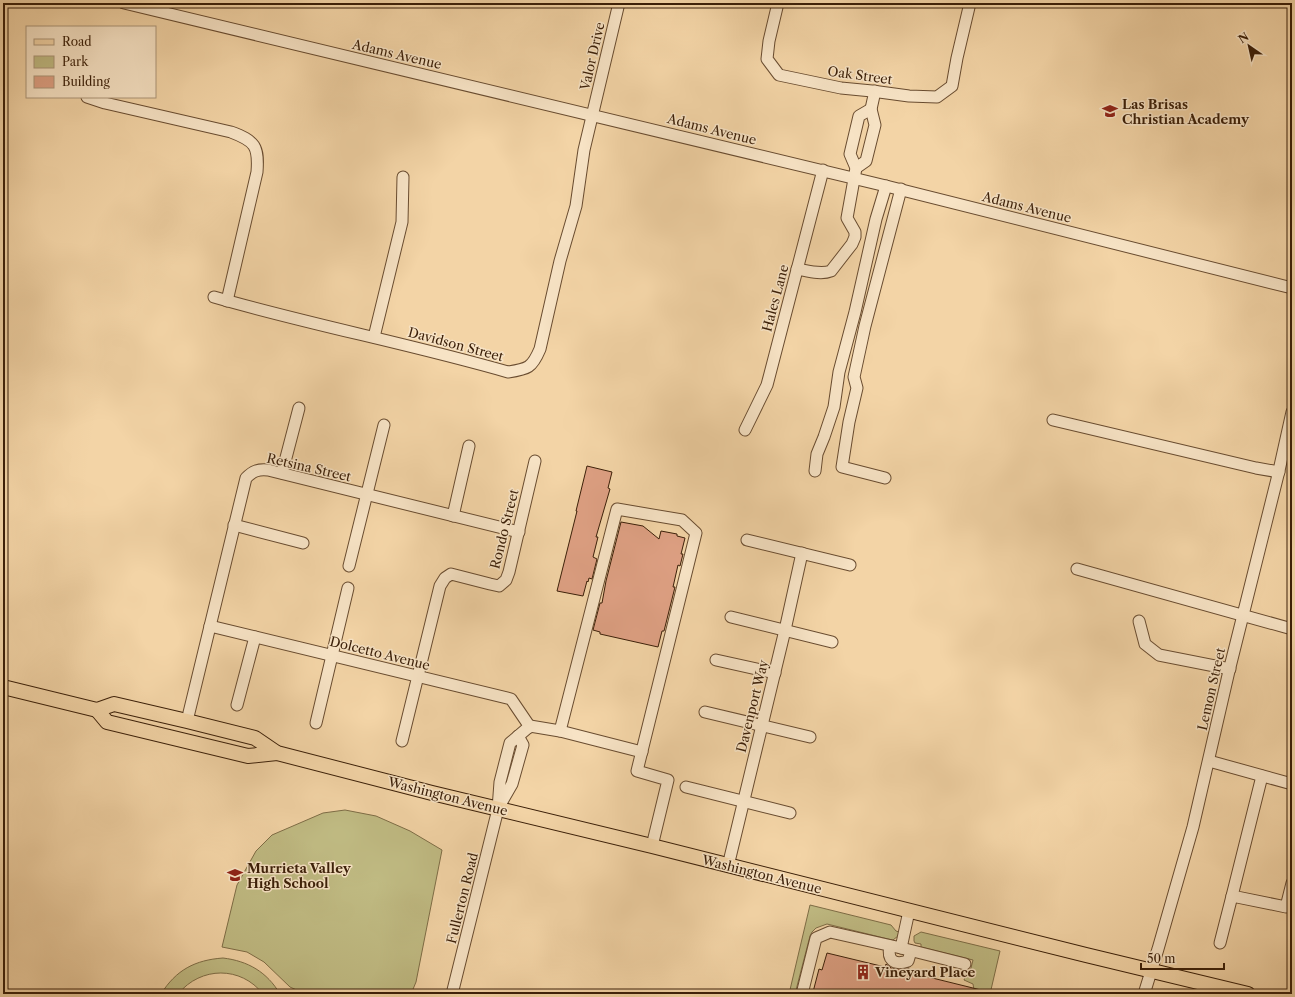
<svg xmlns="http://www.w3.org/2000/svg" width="1295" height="997" font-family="'Libre Caslon Text',serif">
<rect width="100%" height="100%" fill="#f3d4a6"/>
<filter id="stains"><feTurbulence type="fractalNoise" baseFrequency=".005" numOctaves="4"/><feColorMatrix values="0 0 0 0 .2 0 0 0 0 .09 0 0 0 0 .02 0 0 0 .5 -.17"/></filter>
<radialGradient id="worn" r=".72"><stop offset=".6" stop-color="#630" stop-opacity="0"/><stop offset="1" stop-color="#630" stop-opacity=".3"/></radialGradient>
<g fill="#c0bb83" stroke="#7e6d46">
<path d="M345,810L376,816L410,831L442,850L416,982L411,994H305L290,987L264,962L247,952L222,947L237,885L256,851L272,835L323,813Z"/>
<path d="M810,905L891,925L896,931L899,932L898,936L893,940L888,939L827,924L816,928L812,932L810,936L795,994H789Z"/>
<path d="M921,932L1000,951L990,994H973L974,990L973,984L964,980L967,972H970L973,960L921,947V944L915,943L914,941V936Z"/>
<path d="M223,958C248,961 267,972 280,994H263C241,966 201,966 178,994H161C176,970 195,960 223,958Z"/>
</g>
<g fill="#dea083" stroke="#3b1f08">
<path d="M587,466L612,472L608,488L610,489L596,537H598L593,557L597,559L592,579L589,578L588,582L587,581L583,596L557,591L577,511H576Z"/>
<path d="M621,522L643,526L659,539L661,531L677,534V536L685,538L681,554H683L680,566L678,565L673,587H675L664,631H662L658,647L600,634V632L593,630L600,603H602L606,581Z"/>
<path d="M827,953L885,967L886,964L891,968L897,969L909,968L908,972L981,990V994H858L841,990L840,994H815V992H813L819,969L822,970Z"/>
</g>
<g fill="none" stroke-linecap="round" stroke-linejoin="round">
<defs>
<g id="minor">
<path d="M124,3L886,186L1292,288"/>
<path d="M778,3L769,41L767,59L779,75L841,88L872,91L909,96L937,97L952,86L957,58L970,3"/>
<path d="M87,97L105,103L231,132C255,141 259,146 257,172L227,301"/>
<path d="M856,168L866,161L875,125L871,109L875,91"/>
<path d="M797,269C808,271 821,275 831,271L852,244L855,237V232L847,218L856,168L850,154L859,116L871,109"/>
<path d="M214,297C311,325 411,344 508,372C528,369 532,368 540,349L560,261L576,206L584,150L619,3"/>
<path d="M374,337L402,222L403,177"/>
<path d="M1053,420L1256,468L1279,472"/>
<path d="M745,430L767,385L823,170"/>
<path d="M815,471L817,454L824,437L834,407L839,372L855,312L876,219L886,186"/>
<path d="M282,473L299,408"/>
<path d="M885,478L842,467L849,422L857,388L854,377L865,326L901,189"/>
<path d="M453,516L469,446"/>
<path d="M234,525L303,543"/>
<path d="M747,540L850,565"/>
<path d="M349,566L384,425"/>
<path d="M1077,569L1292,629"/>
<path d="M731,617L832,642"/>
<path d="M1139,621L1145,644L1159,655L1230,669"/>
<path d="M210,626L511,699L530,727"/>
<path d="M716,660L775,673"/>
<path d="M237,705L255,637"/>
<path d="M705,712L810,737"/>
<path d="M187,721L246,478C253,471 258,469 268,470L519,532"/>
<path d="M316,723L348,588"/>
<path d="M560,731L617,509L682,520L696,533L637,771L668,780L652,846"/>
<path d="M402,741L440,586L445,578L451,574L490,584L499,586L506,580L509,572L535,461"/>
<path d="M1209,761L1292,784"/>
<path d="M1262,776L1232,896L1286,907L1292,883"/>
<path d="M686,787L790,813"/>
<path d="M500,805L512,784L523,745L518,736"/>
<path d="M728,866L785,630L802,553"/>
<path d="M1220,943L1232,896"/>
<path d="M890,946C887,959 893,966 908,961L911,951"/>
<path d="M901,948L965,964"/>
<path d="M452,994L498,809L500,782L510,743L530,726L560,731L642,752"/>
<path d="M802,994L816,938L830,932L901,948L909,911"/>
<path d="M1144,994L1158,949L1193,827L1229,671L1278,475L1292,412"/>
</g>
<g id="major">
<path d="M3,687L97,710L114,704L187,721L255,738L277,753L432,793L652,846L1086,955L1248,994"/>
<path d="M97,710L107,722L248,756L277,753"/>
</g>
</defs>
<use href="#minor" stroke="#694c30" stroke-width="13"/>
<use href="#major" stroke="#3b1f08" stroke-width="16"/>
<use href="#minor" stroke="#f7e3c5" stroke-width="11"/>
<use href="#major" stroke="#f3d4a6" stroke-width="14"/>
</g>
<defs>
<symbol id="school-bare" viewBox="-9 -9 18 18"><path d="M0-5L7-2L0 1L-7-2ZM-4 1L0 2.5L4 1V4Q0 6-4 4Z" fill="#8f2418" stroke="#f7e3c5" stroke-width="2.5" paint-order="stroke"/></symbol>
<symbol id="building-bare" viewBox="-9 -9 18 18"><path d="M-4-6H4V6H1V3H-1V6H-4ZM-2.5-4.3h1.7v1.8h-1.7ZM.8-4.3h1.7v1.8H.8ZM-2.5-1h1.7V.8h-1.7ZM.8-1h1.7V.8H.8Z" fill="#8f2418" stroke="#f7e3c5" stroke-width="2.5" paint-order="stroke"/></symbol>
</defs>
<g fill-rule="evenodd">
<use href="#school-bare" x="1099" y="100" width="22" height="22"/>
<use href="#school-bare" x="224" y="864" width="22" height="22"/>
<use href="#building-bare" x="852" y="961" width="22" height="22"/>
</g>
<g text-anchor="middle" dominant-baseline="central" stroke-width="3" stroke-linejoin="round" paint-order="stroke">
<g font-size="13" fill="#3b1f08" stroke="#f7e3c5">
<text transform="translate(397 54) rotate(13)">Adams Avenue</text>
<text transform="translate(592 56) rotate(-77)">Valor Drive</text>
<text transform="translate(860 75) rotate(8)">Oak Street</text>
<text transform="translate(712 129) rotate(14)">Adams Avenue</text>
<text transform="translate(1027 207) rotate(14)">Adams Avenue</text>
<text transform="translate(775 298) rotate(-75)">Hales Lane</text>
<text transform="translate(456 344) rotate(15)">Davidson Street</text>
<text transform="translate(309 467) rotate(13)">Retsina Street</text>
<text transform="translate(504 529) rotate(-76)">Rondo Street</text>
<text transform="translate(380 653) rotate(14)">Dolcetto Avenue</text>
<text transform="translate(1211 689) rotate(-77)">Lemon Street</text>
<text transform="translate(752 706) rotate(-76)">Davenport Way</text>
<text transform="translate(448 796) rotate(14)">Washington Avenue</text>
<text transform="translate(762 874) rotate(14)">Washington Avenue</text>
<text transform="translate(462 898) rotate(-76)">Fullerton Road</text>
</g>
<g font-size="13" font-weight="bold" fill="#3b1f08" stroke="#f7e3c5" text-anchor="start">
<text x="1122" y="104">Las Brisas<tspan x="1122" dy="15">Christian Academy</tspan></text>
<text x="247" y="868">Murrieta Valley<tspan x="247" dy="15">High School</tspan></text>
<text x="875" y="972">Vineyard Place</text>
</g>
</g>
<rect width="1295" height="997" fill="none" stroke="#f3d4a6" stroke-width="16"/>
<rect x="4" y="4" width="1287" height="989" fill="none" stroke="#3b1f08" stroke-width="2"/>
<rect x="8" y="8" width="1279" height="981" fill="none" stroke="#3b1f08"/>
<rect x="26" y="26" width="130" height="72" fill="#f7e3c5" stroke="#ac9579"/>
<rect x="34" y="39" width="20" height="6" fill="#f3d4a6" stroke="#ac9579"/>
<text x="62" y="46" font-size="12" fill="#3b1f08">Road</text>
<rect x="34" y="56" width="20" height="12" fill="#c0bb83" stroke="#ac9579"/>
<text x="62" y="66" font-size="12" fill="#3b1f08">Park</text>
<rect x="34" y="76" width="20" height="12" fill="#dea083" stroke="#ac9579"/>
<text x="62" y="86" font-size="12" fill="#3b1f08">Building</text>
<g transform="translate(1249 46) rotate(326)" stroke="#f7e3c5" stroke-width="3" paint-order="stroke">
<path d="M0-3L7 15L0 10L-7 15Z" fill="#3b1f08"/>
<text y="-6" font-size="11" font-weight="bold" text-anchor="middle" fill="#3b1f08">N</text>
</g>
<path d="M1141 963v6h83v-6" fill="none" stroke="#3b1f08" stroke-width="2"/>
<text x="1147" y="963" font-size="12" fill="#3b1f08" stroke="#f7e3c5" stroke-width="3" paint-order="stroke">50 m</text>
<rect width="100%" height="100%" filter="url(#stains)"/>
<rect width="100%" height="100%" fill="url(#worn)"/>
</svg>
